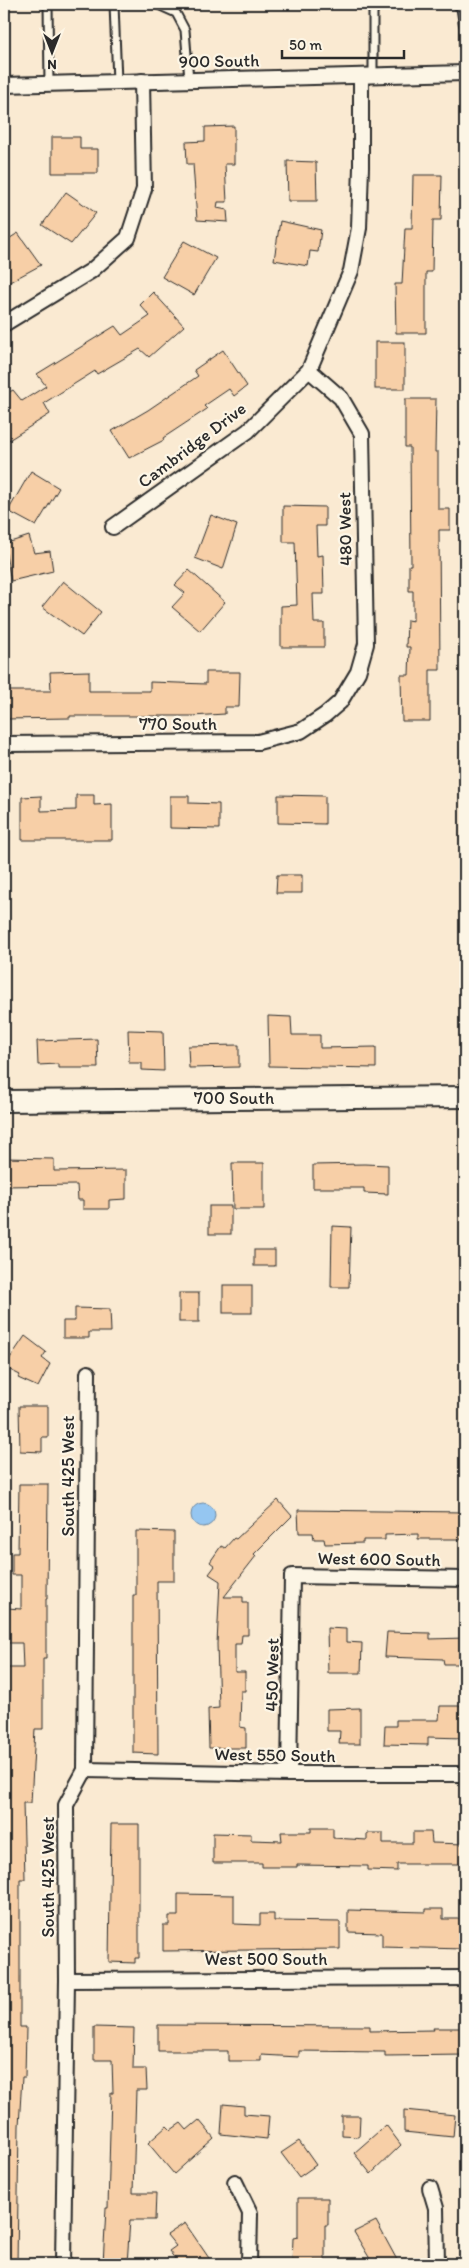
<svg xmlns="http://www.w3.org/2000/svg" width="469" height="2268" font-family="Itim,sans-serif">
<rect width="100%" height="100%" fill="#faead2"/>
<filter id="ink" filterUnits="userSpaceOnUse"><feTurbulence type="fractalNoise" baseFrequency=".02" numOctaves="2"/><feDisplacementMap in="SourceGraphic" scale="10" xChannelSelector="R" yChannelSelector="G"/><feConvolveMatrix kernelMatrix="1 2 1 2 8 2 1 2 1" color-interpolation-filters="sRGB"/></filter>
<g filter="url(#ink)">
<circle fill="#95c6f1" stroke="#6b88a2" cx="203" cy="1515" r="12"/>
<g fill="#f7cfa7" stroke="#2b2b2b">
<path d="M234,126V164H225L227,202H218L217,208L227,210L228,222L197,220L193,164H187L186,142L205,141V127Z"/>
<path d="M52,137H80V149H98V173H52Z"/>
<path d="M287,161L316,162L317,201H288Z"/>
<path d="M413,175H442L441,220H433L432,272H426V333H396L395,284H402L405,228H412Z"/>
<path d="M66,192L96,213L71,244L42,225Z"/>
<path d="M280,221L321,230L318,252L310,251L308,266L274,260Z"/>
<path d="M18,233L41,265L4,285V242Z"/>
<path d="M184,241L216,258L194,295L162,277Z"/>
<path d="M153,292L184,326L149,357L140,349L97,374L95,371L44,403L50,414L4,443V395L13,390L22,401L46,386L37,374L115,326L122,335L150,316L140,305Z"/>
<rect x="375" y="342" width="30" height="47"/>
<path d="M223,350L247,386L234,396L229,389L204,406L207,409L163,438L164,440L129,458L112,431L148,410L198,376L194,370Z"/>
<path d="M405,399H436L435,452H438V509H450V530H439L440,670H430V721H402L401,675H409L410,647H406L407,620L413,621V591H409V565H411L410,447H405Z"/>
<path d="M31,471L59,488L36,526L8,511Z"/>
<path d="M283,506L325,507V526H316L317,556L323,555L324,594H313L314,623H324V647H281V606L297,605L295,542H283Z"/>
<path d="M211,515L237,525L223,569L195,558Z"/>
<path d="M29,536L34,553L50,551L53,571L11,581L4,544Z"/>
<path d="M189,570L225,602L200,631L172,607L185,593L175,585Z"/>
<path d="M63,581L101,612L82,636L42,607Z"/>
<path d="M89,671V691H150V682L206,684V672H240L239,707H225V714L192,716H70V718L4,719V691H51L50,672Z"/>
<path d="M76,795H94V805L112,804V840H22V797L41,796V811L76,810Z"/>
<path d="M278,795L325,796V824L278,823Z"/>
<path d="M170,796H189V803L219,804V829L170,828Z"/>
<path d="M277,875H302V893H276Z"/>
<path d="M268,1016L291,1017L292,1035H320V1048L376,1047V1068L269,1066Z"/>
<path d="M128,1030L163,1031L164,1071L142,1070V1063H129Z"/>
<path d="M97,1039L98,1068H58V1064L38,1065L37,1041Z"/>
<path d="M239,1045V1067L189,1068L188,1046Z"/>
<path d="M4,1158L54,1159V1171L126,1170V1199L109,1200V1209H83V1200H78L77,1185L4,1186Z"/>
<path d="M232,1163H264V1209H233Z"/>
<path d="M364,1164L388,1165V1194L364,1193V1188H313V1165Z"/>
<rect x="209" y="1206" width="22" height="28"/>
<path d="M332,1226L351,1227L349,1287H331Z"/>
<rect x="254" y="1250" width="21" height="16"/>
<rect x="223" y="1285" width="29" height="28"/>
<rect x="179" y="1293" width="20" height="29"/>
<path d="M75,1308L110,1309L111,1332H89V1338H63V1321H75Z"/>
<path d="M25,1336L46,1352L42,1358L50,1364L38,1387L18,1378L20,1375L4,1367Z"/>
<path d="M19,1406H48V1437H42V1452L20,1451Z"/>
<path d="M19,1484H48L47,1599H46V1659H43V1729H35L31,1803H23L25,1879H20V2027H26L25,2077H22L19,2126L17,2264H4V1811H6L8,1765H4V1702H7L5,1668H23L22,1643H8L7,1608L21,1609V1575H12V1553H18Z"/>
<path d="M278,1500L292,1516L254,1554L256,1556L224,1597H243V1603H248V1635H242L241,1644H235V1672H245V1691H241L240,1727L246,1728V1748H209L208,1709L219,1708L217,1644L220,1581L209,1574L215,1566L210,1562L221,1546L225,1548L234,1538L236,1539Z"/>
<path d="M298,1510L465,1512V1539H418V1534L385,1535V1540H363V1543L325,1544L324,1539H314L313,1533H299Z"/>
<path d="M136,1531L174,1532V1581H157L158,1754L133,1753V1595H136Z"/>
<path d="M327,1628L346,1629V1642L362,1643L361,1673H328Z"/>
<path d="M387,1632L430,1633V1639L465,1638V1664H444L443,1659L385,1657Z"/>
<path d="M440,1706H464L465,1733H463V1738L428,1737V1745L384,1744L385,1726H396V1720H439Z"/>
<path d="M360,1708V1744H339L340,1731H327V1709Z"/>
<path d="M111,1824H139V1958H135V1963L109,1962Z"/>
<path d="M311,1828H333V1838L367,1840V1833H383V1843H413V1832H431L432,1843L465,1844V1864H397V1871L368,1870V1866L297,1865V1867H262V1863H213V1833L251,1834V1840L282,1841L281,1832H311Z"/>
<path d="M178,1894L234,1895V1924L260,1925V1914H274V1921L340,1922V1949L163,1951V1925H169V1916H178Z"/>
<path d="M426,1909H443V1919H465V1949L382,1947V1933L348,1932V1910L426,1912Z"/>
<path d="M158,2025L370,2026V2031L434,2030L433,2028H465V2055L385,2056V2052L299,2051V2057L261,2055V2061H228V2051H158Z"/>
<path d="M94,2027L134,2028L133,2069H146L147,2090H136L133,2193H156L155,2220H130L127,2264H103L106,2208H108L111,2093H113L112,2060H94Z"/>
<path d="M223,2104L244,2106V2114L269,2116L267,2139L221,2134Z"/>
<path d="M404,2110L455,2115L453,2137L404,2132Z"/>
<path d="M342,2116H360L359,2137L342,2136Z"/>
<path d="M199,2120L214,2138L174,2174L148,2143L167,2126L171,2130L181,2123L187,2130Z"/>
<path d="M386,2125L401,2145L371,2174L354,2153Z"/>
<path d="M299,2141L316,2165L299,2177L281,2153Z"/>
<path d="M298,2198H328V2225H325V2260H314V2264H292L293,2238L298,2237Z"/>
<path d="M376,2221L397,2260L388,2264H373L354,2232Z"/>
<path d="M185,2223L213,2264H179L169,2251L176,2246L167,2235Z"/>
</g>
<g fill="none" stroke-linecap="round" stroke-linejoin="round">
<defs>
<g id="lane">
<path d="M48,4L49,84"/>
<path d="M114,4L117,82"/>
<path d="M156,4L176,13L185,30L189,80"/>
<path d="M456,4L461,8L464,28V73"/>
<path d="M373,75V13L376,4"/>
</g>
<g id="street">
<path d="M4,85L465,73"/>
<path d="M4,324L91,271L128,238L144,189L142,81"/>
<path d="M113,527L248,431L309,370L351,271L359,228L361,167V76"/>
<path d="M4,744L258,742L301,731L325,715L340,702L358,672L366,644L362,434L341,398L309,370"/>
<path d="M85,1770L289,1774H465"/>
<path d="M289,1774L292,1576L465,1579"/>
<path d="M67,1980L465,1978"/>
<path d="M235,2182L250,2213L249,2264"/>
<path d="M430,2188L436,2208L437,2264"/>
<path d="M63,2264L67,1980L66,1805L85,1770L88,1373"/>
</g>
<path id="secondary" d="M4,1101L465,1097"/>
</defs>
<use href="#lane" stroke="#2b2b2b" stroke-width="11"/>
<use href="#street" stroke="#2b2b2b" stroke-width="18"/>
<use href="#secondary" stroke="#2b2b2b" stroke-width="24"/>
<use href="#lane" stroke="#fcf5e5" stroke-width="7"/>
<use href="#street" stroke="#fcf5e5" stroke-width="14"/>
<use href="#secondary" stroke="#fcf5e5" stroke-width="20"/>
</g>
</g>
<g text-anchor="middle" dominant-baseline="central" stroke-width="4.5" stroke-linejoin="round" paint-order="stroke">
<g font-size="18" fill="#2b2b2b" stroke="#fcf5e5">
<text transform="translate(219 61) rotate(-1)">900 South</text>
<text transform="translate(192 445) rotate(-37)">Cambridge Drive</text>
<text transform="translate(345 529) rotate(-91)">480 West</text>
<text x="178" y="724">770 South</text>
<text x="234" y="1098">700 South</text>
<text transform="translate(68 1476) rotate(-90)">South 425 West</text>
<text transform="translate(379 1559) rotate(1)">West 600 South</text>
<text transform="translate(272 1675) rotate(-89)">450 West</text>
<text transform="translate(275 1755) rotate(1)">West 550 South</text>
<text transform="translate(48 1877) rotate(-90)">South 425 West</text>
<text x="266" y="1959">West 500 South</text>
</g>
</g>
<rect width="469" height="2268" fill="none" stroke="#fcf5e5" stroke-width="20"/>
<rect x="10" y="10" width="449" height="2248" fill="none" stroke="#2b2b2b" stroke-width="2" filter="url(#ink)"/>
<g transform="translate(52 52) rotate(180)" stroke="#fcf5e5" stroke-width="4" paint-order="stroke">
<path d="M0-4L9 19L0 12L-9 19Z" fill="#2b2b2b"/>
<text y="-8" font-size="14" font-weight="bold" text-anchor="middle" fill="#2b2b2b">N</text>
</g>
<path d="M282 50v8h122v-8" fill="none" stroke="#2b2b2b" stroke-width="2.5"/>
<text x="289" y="50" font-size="15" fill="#2b2b2b" stroke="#fcf5e5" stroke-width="4" paint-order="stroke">50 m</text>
</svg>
